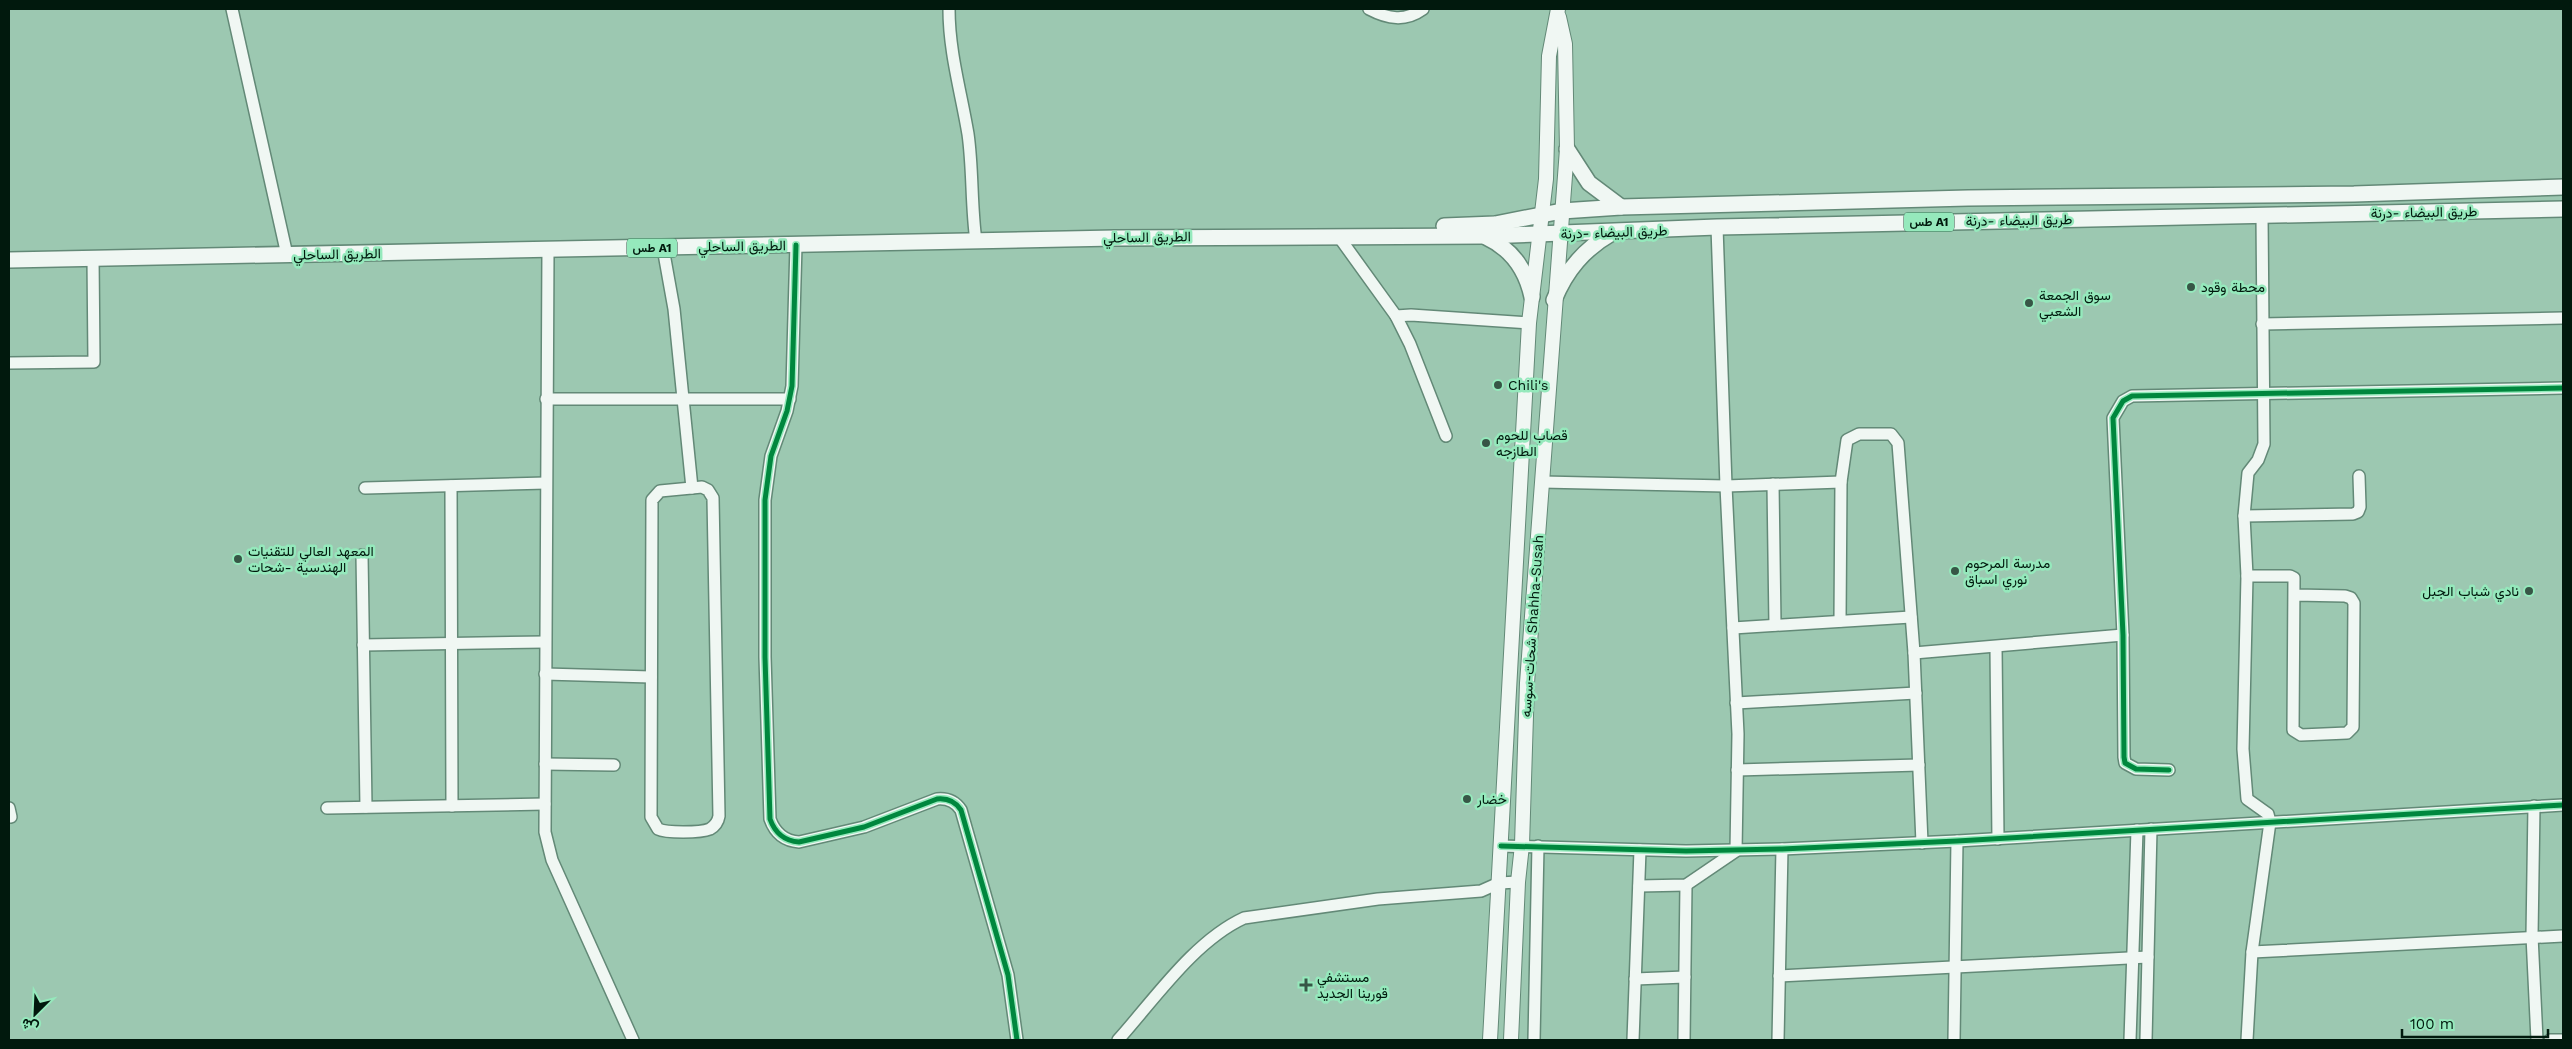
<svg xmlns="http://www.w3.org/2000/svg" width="2572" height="1049" font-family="'Work Sans',Vazirmatn,sans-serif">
<rect width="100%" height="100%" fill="#9cc8b1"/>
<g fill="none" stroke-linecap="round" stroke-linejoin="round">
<defs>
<g id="minor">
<path d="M232,9L287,255"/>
<path d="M949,9C949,52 961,92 968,134C973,169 971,206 976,241"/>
<path d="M1369,9C1388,19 1405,22 1423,9"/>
<path d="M1339,237L1396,316"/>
<path d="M796,245L792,386L787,411L771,456L765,500V657L770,819C775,833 784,841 799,842L864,827L937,799C947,798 955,801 961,810L1008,975L1017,1040"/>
<path d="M663,248L674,309L692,488"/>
<path d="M548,250L545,832L552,860L633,1040"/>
<path d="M2262,324L2563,318"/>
<path d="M9,363L94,362L93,257"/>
<path d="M546,399H790"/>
<path d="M1446,436L1410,344L1396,316L1411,315L1529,323"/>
<path d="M1542,482L1726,486L1841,482"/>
<path d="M1773,484L1775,625"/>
<path d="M451,486L452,806"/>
<path d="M702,487L708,490L713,498L719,816C718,822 715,826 710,829C700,833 666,833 658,829L651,817L652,500L660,491Z"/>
<path d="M365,488L546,483"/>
<path d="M2244,516L2353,514L2358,512L2360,507L2359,476"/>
<path d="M362,555L366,807"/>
<path d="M2247,576H2290L2294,578L2293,730L2301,735L2347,733L2353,727L2354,603L2351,598L2345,596L2295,595"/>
<path d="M1840,621L1841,482L1847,440L1859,434H1891L1898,443L1914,653L1922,843"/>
<path d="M1733,628L1911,617"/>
<path d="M363,645L545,642"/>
<path d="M1996,647L1998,839"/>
<path d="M1914,653L2123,635"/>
<path d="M545,674L651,677"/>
<path d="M1736,703L1916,693"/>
<path d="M545,764L614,765"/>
<path d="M1737,770L1919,765"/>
<path d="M2169,770L2136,769L2125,763L2124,757L2123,635L2113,418L2123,401L2132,396L2563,388"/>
<path d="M2534,806L2532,936L2537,1040"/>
<path d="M9,808L11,817"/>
<path d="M327,808L545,804"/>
<path d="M1501,846L1686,851L1782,849L1957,841L2563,805"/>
<path d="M1639,886L1686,885L1736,851L1738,734L1726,486L1717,227"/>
<path d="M2252,952L2563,936"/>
<path d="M1779,976L2148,957"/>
<path d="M1635,979L1685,977"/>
<path d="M1118,1040C1154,1000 1194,941 1244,918L1378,899L1481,891L1499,883L1518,882"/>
<path d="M1534,1040L1538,846"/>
<path d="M1633,1040L1640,850"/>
<path d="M1684,1040L1686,885"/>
<path d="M1778,1040L1782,849"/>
<path d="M1954,1040L1957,841"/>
<path d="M2130,1040L2137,830"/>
<path d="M2146,1040L2151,829"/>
<path d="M2247,1040L2252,952L2270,822L2268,814L2247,799L2243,749L2247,576L2244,516L2248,473L2258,460L2264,444L2262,215"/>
<path d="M2550,1040H2563"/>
</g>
<g id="major">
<path d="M1490,1040L1529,323L1546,179L1549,56L1558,9"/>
<path d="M1511,1040L1518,882L1522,845L1527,683L1567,149L1565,44L1559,17"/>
</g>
<g id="highway">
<path d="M1567,149L1589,183L1621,207"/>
<path d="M1444,226L1495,224L1562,211L1621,207L1968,198L2354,194L2563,187"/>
<path d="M1486,237C1512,249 1526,269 1532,297"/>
<path d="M9,260L1115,238L1484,236L1717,227L2563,209"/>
<path d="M1554,300C1566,270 1584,249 1612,233"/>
</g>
</defs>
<use href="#minor" stroke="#638977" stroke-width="14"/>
<use href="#major" stroke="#638977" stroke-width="16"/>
<use href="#highway" stroke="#638977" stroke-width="18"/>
<use href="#minor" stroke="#f0f7f3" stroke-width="11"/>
<use href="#major" stroke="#f0f7f3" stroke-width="14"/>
<use href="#highway" stroke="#f0f7f3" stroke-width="15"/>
<defs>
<g id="cycleway">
<path d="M796,245L792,386L787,411L771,456L765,500V657L770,819C775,833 784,841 799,842L864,827L937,799C947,798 955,801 961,810L1008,975L1017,1040"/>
<path d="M2169,770L2136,769L2125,763L2124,757L2123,635L2113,418L2123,401L2132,396L2563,388"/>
<path d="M1501,846L1686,851L1782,849L1957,841L2563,805"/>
</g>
</defs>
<use href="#cycleway" stroke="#95e9bc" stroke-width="8"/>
<use href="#cycleway" stroke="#00873e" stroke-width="5"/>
</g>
<g fill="#375646" stroke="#95e9bc" stroke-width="2">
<circle cx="2191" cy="287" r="5"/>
<circle cx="2029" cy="303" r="5"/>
<circle cx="1498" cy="385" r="5"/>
<circle cx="1486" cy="443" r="5"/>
<circle cx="238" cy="559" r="5"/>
<circle cx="1955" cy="571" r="5"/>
<circle cx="2529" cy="591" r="5"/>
<circle cx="1467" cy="799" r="5"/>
<path d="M1303.5 977.5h5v5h5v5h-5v5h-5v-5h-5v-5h5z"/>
</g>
<g text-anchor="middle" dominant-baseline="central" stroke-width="5" stroke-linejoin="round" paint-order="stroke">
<g fill="#95e9bc" stroke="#2d5742" stroke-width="1">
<rect x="1904" y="212.5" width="50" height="19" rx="4"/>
<rect x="627" y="238.5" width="50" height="19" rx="4"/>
</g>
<g font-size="12" font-weight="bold" fill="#01190d">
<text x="1929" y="222">طس A1</text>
<text x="652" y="248">طس A1</text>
</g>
<g font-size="14" fill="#01190d" stroke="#95e9bc">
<text transform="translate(2424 212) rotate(-1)">طريق البيضاء -درنة</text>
<text transform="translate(2019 220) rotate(-1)">طريق البيضاء -درنة</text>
<text transform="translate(1614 232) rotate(-2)">طريق البيضاء -درنة</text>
<text transform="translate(1147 237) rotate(-1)">الطريق الساحلي</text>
<text transform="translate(742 246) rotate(-1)">الطريق الساحلي</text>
<text transform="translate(337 254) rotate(-1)">الطريق الساحلي</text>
<text transform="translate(1532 626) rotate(-86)">شحات-سوسه Shahha-Susah</text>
</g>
<g font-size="14" fill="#01190d" stroke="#95e9bc" text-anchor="start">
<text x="2201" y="287">محطة وقود</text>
<text x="2039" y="295">سوق الجمعة<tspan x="2039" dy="16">الشعبي</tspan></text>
<text x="1508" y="385">Chili's</text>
<text x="1496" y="435">قصاب للحوم<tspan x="1496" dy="16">الطازجه</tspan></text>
<text x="248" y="551">المعهد العالي للتقنيات<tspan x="248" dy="16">الهندسية -شحات</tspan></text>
<text x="1965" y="563">مدرسة المرحوم<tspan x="1965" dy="16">نوري اسباق</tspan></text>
<text x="2519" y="591" text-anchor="end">نادي شباب الجبل</text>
<text x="1477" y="799">خضار</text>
<text x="1317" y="977">مستشفي<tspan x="1317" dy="16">قورينا الجديد</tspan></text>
</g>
</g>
<rect width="2572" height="1049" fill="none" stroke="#01190d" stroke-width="20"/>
<g transform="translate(35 1014) rotate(204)" stroke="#95e9bc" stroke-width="4" paint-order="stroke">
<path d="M0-4L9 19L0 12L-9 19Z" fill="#01190d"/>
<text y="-8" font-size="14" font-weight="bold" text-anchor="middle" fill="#01190d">ش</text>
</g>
<path d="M2402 1029v8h146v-8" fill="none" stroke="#01190d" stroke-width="2.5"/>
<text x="2410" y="1029" font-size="15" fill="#01190d" stroke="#95e9bc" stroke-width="4" paint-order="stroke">100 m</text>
</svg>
